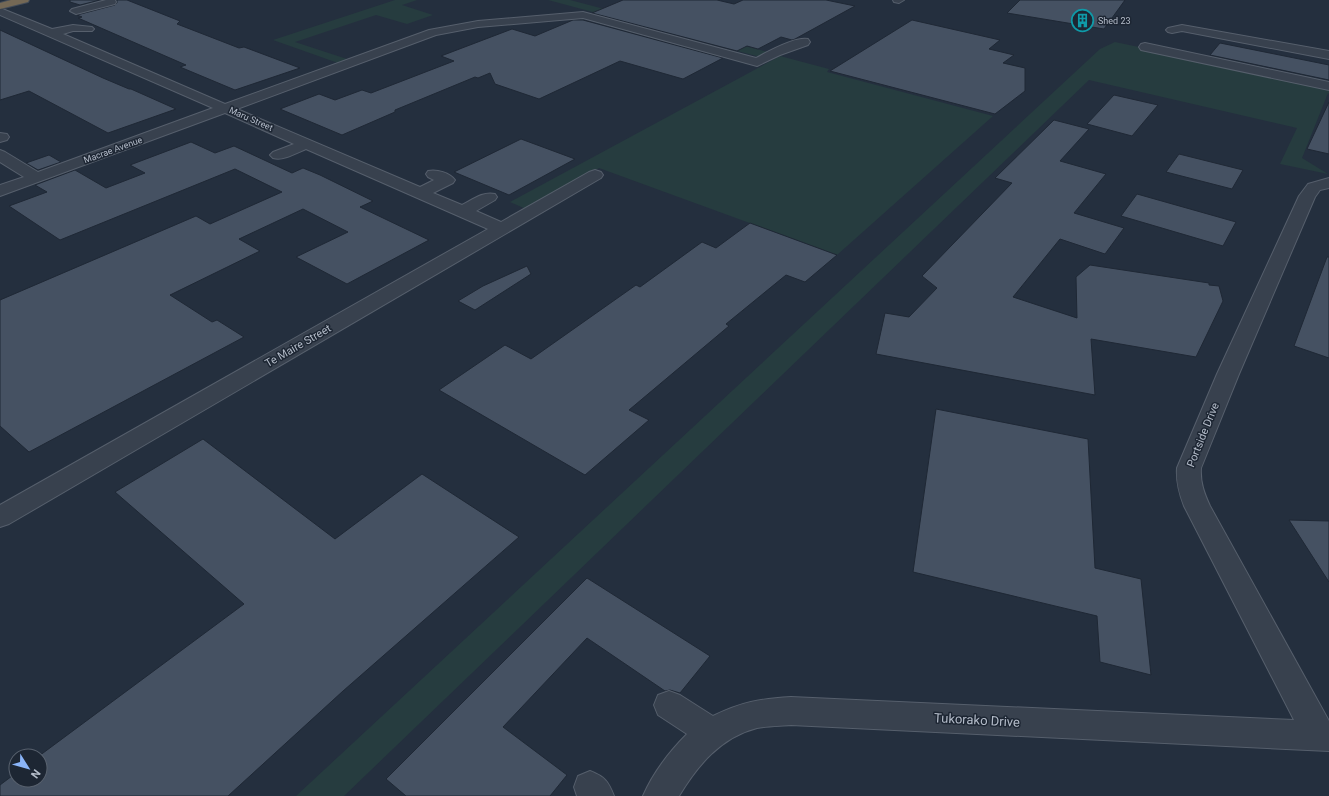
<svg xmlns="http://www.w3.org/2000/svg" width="1329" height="796" font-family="Roboto,sans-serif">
<rect width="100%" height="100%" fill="#242f3e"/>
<g fill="#263c3f">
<path d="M395,0H417L402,5L433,15L407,24L376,15L295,42L350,60L338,63L273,40Z"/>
<path d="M548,0H570L768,52L760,57Z"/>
<path d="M1115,42L1329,87V94L1328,93L1302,158L1328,174L1280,164L1297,128L1089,80L344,796H296L1100,49Z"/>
<path d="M780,56L829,69L827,72L993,116L837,255L599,168L526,209L510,202Z"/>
</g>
<g fill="#455162" stroke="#1f2835">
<path d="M70,0H100L80,5L70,2Z"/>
<path d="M117,0H127L180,21L177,24L239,48L244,47L300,68L235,90L180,67L186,65L78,18L82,17L77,15L115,5L117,3Z"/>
<path d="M623,0H717L734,4L743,0H826L855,6L795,39L792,40L781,37L758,49L747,46L737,51L592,13Z"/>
<path d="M1020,0H1125L1104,29L1007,13Z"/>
<path d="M573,20H583L723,58L683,79L620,61L539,99L495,84L490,73L478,78L475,77L395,110V112L342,135L280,109L319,94L335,100L362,90L371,93L454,61L441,56L512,29L535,36Z"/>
<path d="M912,20L1000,40L989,49L1014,55L1003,63L1025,68V91L995,114L830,71Z"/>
<path d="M0,30L103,78L129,89H131L176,109L108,133L29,91L0,100Z"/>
<path d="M1220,43L1329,65V80L1210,55Z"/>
<path d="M1114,95L1158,105L1132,136L1087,124Z"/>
<path d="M1329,102V154L1307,149Z"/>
<path d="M1054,120L1089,129L1060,161L1106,174L1074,213L1124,228L1105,254L1060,239L1013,297L1077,318L1076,277L1090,265L1209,283V285L1219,286L1223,301L1196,357L1091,339L1095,395L876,354L885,313L909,317L937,288L922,276L1012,183L995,178Z"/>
<path d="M521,139L575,159L509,195L454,172Z"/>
<path d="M191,142L215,153L234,146L292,173L303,168L320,175L373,201L360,207L429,240L347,284L296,257L348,232L303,209L239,239L260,251L170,295L212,322L217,320L244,337L29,452L0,426V300L196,216L210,224L282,192L235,169L60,240L9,206L47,192L35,185L75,170L106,188L145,173L130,165Z"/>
<path d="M1179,154L1243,170L1232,189L1166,172Z"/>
<path d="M49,155L61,162L38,170L26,163Z"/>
<path d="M1137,194L1236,222L1223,246L1121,216Z"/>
<path d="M750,223L837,255L805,282L786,275L726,324L729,326L629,410L649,420L585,475L439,390L505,345L531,359L636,285L640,287L702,242L716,248Z"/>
<path d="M1327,257H1329V358L1294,346Z"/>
<path d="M527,266L531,274L475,310L458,301L483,286Z"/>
<path d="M936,409L1088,439L1095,568L1141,579L1151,675L1100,662L1097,616L913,572Z"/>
<path d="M203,439L335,539L422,474L519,537L343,691L228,796H0V785L16,773V780H40L39,756L244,604L115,492Z"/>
<path d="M1289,520L1329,521V582Z"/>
<path d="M587,578L710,656L680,693L670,690L665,691L587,638L503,727L567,775L550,796H406L386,779Z"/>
</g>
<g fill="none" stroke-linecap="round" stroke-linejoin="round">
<defs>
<g id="minor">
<path d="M106,0H115L116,2L115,4L76,14L70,11L72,9Z"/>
<path d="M893,0H904L899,3L894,2Z"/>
<path d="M0,8L52,29L73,25L92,27L94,29L92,31H73L63,34L225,104L429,30L478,21L583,12L756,58C767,52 795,36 808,39L810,42L808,45L780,55L757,66L583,18L478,27L436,35L237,109L420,187L434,180L428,177L426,174L428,171C437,169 450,173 455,180L453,183L433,193L462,205C472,200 483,191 495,194L497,197L495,200L476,211L501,222L589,172L595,170L601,172L603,175L601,178L9,524L0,527V505L488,229L306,149C296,153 284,161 273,158L270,155L273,152L294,144L225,113L0,196V185L24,177L0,162V150L5,152L38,172L213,108L0,15Z"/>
<path d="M1182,25L1329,51V59L1182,31L1172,33L1168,32L1166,30L1168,28Z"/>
<path d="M1145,43L1329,82V90L1141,50L1139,47L1141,44Z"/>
<path d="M0,133L7,134L9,137L7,140L0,142Z"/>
<path d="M1329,178V188L1320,190L1315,197L1239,374L1201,468C1200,482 1204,493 1210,506L1329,721V751L791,725C780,726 768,726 757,728C721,737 697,766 679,796H643C653,773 669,752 687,734L658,715L654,705L658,695L669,691L680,695L713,716C742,702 759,699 791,697L1294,720L1184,506C1179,493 1176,482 1177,468L1217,374L1299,196L1308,184Z"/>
<path d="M590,771C605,777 608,781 614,796H577L574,787L578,776Z"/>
</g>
<path id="highway" d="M11,0H29L28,2L0,9V3Z"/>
</defs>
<use href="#minor" stroke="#565f6c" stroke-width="2"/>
<use href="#highway" stroke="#434c59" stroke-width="2"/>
<use href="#minor" fill="#38414e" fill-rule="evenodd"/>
<use href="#highway" fill="#746855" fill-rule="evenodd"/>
</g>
<defs>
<symbol id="building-ring" viewBox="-11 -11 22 22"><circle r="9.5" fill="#1d2633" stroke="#0f9aa8" stroke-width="1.5"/><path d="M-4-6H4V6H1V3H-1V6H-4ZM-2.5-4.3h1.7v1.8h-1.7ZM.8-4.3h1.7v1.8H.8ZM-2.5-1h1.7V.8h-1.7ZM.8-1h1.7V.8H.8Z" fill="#0f9aa8"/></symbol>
</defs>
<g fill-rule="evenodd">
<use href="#building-ring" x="1070" y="8" width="25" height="25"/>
</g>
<g text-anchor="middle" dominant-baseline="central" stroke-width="3" stroke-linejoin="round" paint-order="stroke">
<g font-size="9" fill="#b4bcc9" stroke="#1d2633" text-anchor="start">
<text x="1098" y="21">Shed 23</text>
</g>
<g font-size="9" fill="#b4bcc9" stroke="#1d2633">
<text transform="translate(251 119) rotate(24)">Maru Street</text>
<text transform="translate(113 150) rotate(-20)">Macrae Avenue</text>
</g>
<g font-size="11" fill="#b4bcc9" stroke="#1d2633">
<text transform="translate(298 346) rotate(-30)">Te Maire Street</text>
<text transform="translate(1203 435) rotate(-68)">Portside Drive</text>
</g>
<g font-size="13" fill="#b4bcc9" stroke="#1d2633">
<text transform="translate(977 720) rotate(3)">Tukorako Drive</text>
</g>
</g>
<g transform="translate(28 768) rotate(127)"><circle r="19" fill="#1d2633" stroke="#59626f"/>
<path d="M0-3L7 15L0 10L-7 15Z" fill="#8ab4f8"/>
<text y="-6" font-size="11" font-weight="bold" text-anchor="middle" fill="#b4bcc9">N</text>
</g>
</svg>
